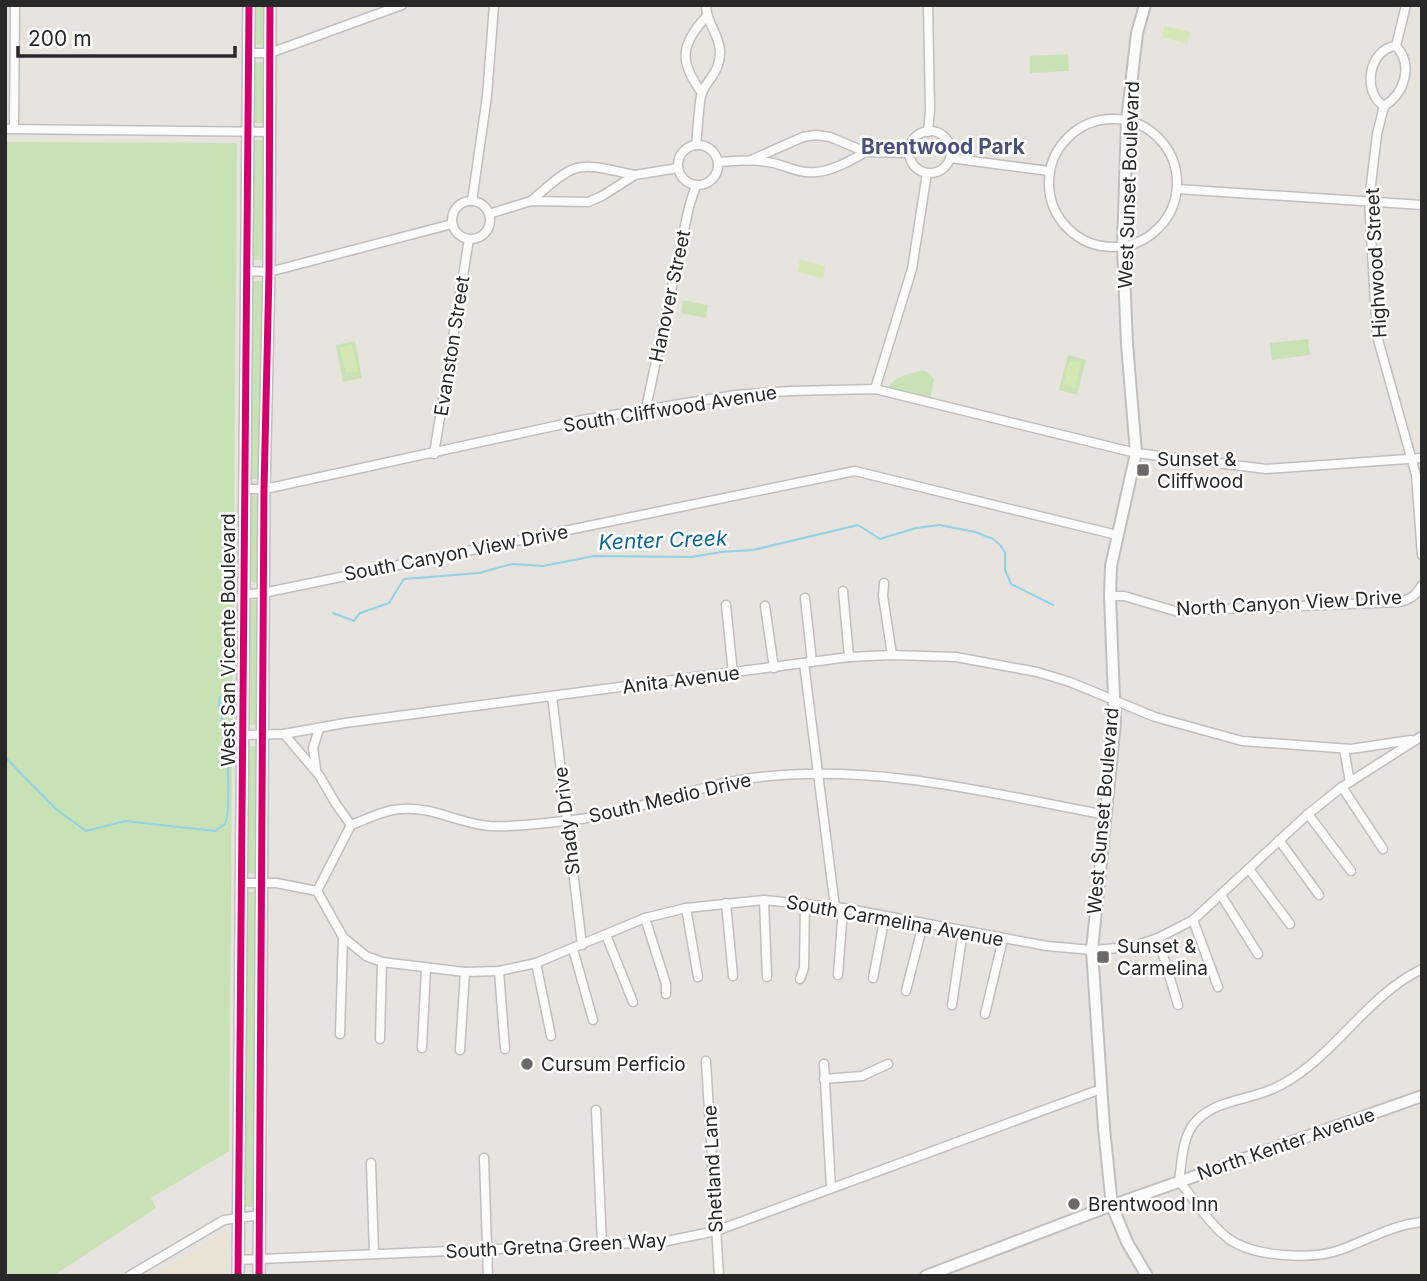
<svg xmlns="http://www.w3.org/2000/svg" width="1427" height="1281" font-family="Inter,sans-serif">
<rect width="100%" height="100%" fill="#e7e3de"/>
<path fill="#eae2d2" d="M224,1233L227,1235V1276H153Z"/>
<g fill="#c8e2b6">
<rect x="254" y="5" width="12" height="40"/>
<path d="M1068,54L1069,71L1030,73V56Z"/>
<path d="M254,62H266L265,123H253Z"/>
<path d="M253,140H265L264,260H252Z"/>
<path d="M5,142L237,143L229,1151L151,1198L156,1208L54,1275L5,1276Z"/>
<path d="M252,281H264L262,479H250Z"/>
<path d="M683,300L708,305L706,318L681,313Z"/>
<path d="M1308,339L1310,355L1272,360L1270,343Z"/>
<path d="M355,341L362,378L343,382L336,345Z"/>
<path d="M1068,355L1086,360L1077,395L1059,390Z"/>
<path d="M922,370L929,373L934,379L930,400L887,390C894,375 909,375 922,370Z"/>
<path d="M250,496H261V582H249Z"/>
<path d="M249,600H261L259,725H248Z"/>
<path d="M248,746H259L258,874L246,873Z"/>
<path d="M246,892H258L255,1207H243Z"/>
</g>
<g fill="#d4e7b4">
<path d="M1165,26L1190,32L1187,44L1162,37Z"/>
<path d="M800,260L825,266L823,278L797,272Z"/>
<path d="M352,345L358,371L346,373L340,348Z"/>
<path d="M1069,361L1081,363L1075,388L1063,385Z"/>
</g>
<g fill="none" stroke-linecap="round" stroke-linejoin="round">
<g stroke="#90d2e9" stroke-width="2">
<path d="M333,613L354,621L360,613L389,603L404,579L479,573L512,564L543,566L594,556L692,557L721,552L753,550L858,525L880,539L916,528L940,525L975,532L993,539L1000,545L1005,552V570L1011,584L1053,605"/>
<path d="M5,757L56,809L86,831L125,821L215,831C218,828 221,827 224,825C232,818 227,735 224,724C220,711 218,712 220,697"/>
</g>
<defs>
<g id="street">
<path d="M928,5L930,110L928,132"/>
<path d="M1406,5L1396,46C1414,65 1404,94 1384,106L1377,134L1369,201L1377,336L1416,475L1422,555"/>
<path d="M249,53H270L402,5"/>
<path d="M702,93C679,62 680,45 706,17"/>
<path d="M1384,106C1362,93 1368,49 1396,46"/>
<circle cx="1113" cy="183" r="64"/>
<path d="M5,129L270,132"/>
<path d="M14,129L15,5"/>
<circle cx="930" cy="152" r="21"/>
<path d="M696,145C698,129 698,112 701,96C705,80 720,75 720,51C719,33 706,23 706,5"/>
<circle cx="698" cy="165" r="20"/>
<path d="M950,158L1049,171"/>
<path d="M751,160L803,137L816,135L830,137L866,152L910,153"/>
<path d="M718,162C737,161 755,159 773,163C787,166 800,174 816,172C833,171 851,160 866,152"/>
<path d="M1177,189L1422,205"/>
<path d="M472,201L487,96L494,5"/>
<path d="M531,201C578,160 575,162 634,175"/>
<circle cx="471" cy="220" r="19"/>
<path d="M489,214L531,201L588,202L602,196L635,175L678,168"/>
<path d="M247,271L269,272L452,224"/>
<path d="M875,389L912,269L927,173"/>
<path d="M646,408L689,207L696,185"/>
<path d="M434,454L469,239"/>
<path d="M245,489H264L279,486L582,420L735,395L791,391L875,389L1136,453L1266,469L1422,458"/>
<path d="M884,583L883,596L892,655"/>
<path d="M843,591L849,657"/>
<path d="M245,594L263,593L855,471L1117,535"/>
<path d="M1110,596H1124L1175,611L1398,602C1409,600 1416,596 1422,585"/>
<path d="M805,598L812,662"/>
<path d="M726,605L733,674"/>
<path d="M765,606L774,668"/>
<path d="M804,663L835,907"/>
<path d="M552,696L582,945"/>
<path d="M284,734L319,775L336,804L351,825"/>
<path d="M244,735L284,734L345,723L849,657L892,655L956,657L1037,672L1070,682L1155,717L1242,741L1351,749L1411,740"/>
<path d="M1344,749L1350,782"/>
<path d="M316,769L313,748L319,729"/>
<path d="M1342,787L1383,849"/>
<path d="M1308,814L1351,871"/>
<path d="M1279,840L1319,895"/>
<path d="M1249,869L1290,924"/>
<path d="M242,883H276L317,891L343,937L366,956L382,962L465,972L499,971L536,963L645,918L686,908L764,900L843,908L1047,946L1092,950L1132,947L1158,938L1193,920L1308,814L1342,787L1422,736"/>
<path d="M317,891L351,825C367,819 384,810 401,809C432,806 460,824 490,826C514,827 540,824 564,821C630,815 693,785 760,777C878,764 990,793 1106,815"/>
<path d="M1221,895L1258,954"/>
<path d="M764,900L767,977"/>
<path d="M726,903L733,976"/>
<path d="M686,908L698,977"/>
<path d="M645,918L666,984V994"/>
<path d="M1193,920L1218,987"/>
<path d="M606,935L633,1002"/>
<path d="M1158,938L1178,1005"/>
<path d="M573,949L593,1020"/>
<path d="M536,963L551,1036"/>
<path d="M1422,969C1366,996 1335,1056 1281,1085C1255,1100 1219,1098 1197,1120C1182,1135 1182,1161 1179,1181C1195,1200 1209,1224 1229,1239C1254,1257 1311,1260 1340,1250C1367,1240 1392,1225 1422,1222"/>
<path d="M499,971L505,1049"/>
<path d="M838,975L843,908"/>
<path d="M873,978L885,916"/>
<path d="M800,979L804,968L805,903"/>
<path d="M906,991L923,924"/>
<path d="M952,1005L963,931"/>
<path d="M985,1014L1003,939"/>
<path d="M340,1034L343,937"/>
<path d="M380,1039L382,962"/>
<path d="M422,1048L426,968"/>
<path d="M460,1050L465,972"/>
<path d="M706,1061L719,1276"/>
<path d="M824,1064L831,1188"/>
<path d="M824,1079L862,1076L888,1064"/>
<path d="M596,1110L602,1244"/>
<path d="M484,1158L488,1276"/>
<path d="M371,1163L374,1254"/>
<path d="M238,1260L662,1242L716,1231L1101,1089"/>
<path d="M129,1276L224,1220L259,1215"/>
</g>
<g id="secondary">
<path d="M1145,5L1137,33L1127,120L1123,247L1127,344L1136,453L1111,566L1110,596L1115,723L1092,950L1104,1128L1112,1206L1127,1242L1147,1276"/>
<path d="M238,1276L249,5"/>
<path d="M259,1276L264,489L269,272L270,5"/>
<path d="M926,1276L1099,1210L1422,1096"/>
</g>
</defs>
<use href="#street" stroke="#c0bfc0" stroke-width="11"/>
<use href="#secondary" stroke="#c0bfc0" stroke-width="14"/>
<use href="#street" stroke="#fbfbfa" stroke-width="8"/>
<use href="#secondary" stroke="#fbfbfa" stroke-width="10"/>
<defs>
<g id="cycleway">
<path d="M238,1276L249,5"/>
<path d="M259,1276L264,489L269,272L270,5"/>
</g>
</defs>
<use href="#cycleway" stroke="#fff" stroke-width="11"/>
<use href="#cycleway" stroke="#d6006c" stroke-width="7"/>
</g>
<g fill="#6b6968" stroke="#fff" stroke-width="2.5">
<rect x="1136" y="463" width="14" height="14" rx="3.5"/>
<rect x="1096" y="950" width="14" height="14" rx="3.5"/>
<circle cx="527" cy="1064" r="7"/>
<circle cx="1074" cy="1204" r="7"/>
</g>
<g text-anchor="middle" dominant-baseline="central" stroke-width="5" stroke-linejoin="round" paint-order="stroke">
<g font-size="19" fill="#282828" stroke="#fff">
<text transform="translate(1129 185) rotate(-88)">West Sunset Boulevard</text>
<text transform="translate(1376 263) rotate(-93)">Highwood Street</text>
<text transform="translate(670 296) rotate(-78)">Hanover Street</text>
<text transform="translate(452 346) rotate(-81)">Evanston Street</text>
<text transform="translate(670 409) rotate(-9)">South Cliffwood Avenue</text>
<text transform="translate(456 553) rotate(-11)">South Canyon View Drive</text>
<text transform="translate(1289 603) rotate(-3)">North Canyon View Drive</text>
<text transform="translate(228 640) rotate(-90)">West San Vicente Boulevard</text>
<text transform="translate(681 680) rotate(-7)">Anita Avenue</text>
<text transform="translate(670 798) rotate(-13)">South Medio Drive</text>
<text transform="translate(1103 811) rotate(-85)">West Sunset Boulevard</text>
<text transform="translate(567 821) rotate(-97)">Shady Drive</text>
<text transform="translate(895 921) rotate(10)">South Carmelina Avenue</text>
<text transform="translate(1286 1144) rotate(-19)">North Kenter Avenue</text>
<text transform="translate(713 1169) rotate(-93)">Shetland Lane</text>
<text transform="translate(556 1246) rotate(-3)">South Gretna Green Way</text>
</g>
<g font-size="19" fill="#282828" stroke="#fff" text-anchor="start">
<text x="1157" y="459">Sunset &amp;<tspan x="1157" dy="22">Cliffwood</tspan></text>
<text x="1117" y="946">Sunset &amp;<tspan x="1117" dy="22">Carmelina</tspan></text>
<text x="541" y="1064">Cursum Perficio</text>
<text x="1088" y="1204">Brentwood Inn</text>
</g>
<g font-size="21" font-weight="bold" fill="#495179" stroke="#fff">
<text x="943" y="146">Brentwood Park</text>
</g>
<g font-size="21" font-style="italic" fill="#0d6798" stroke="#fff">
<text transform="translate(663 540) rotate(-2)">Kenter Creek</text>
</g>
</g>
<rect width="1427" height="1281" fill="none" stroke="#282828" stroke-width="14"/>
<path d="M18 46v10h217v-10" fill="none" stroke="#282828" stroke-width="3.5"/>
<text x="28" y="46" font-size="21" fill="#282828" stroke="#ffffff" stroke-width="5" paint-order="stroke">200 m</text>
</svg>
